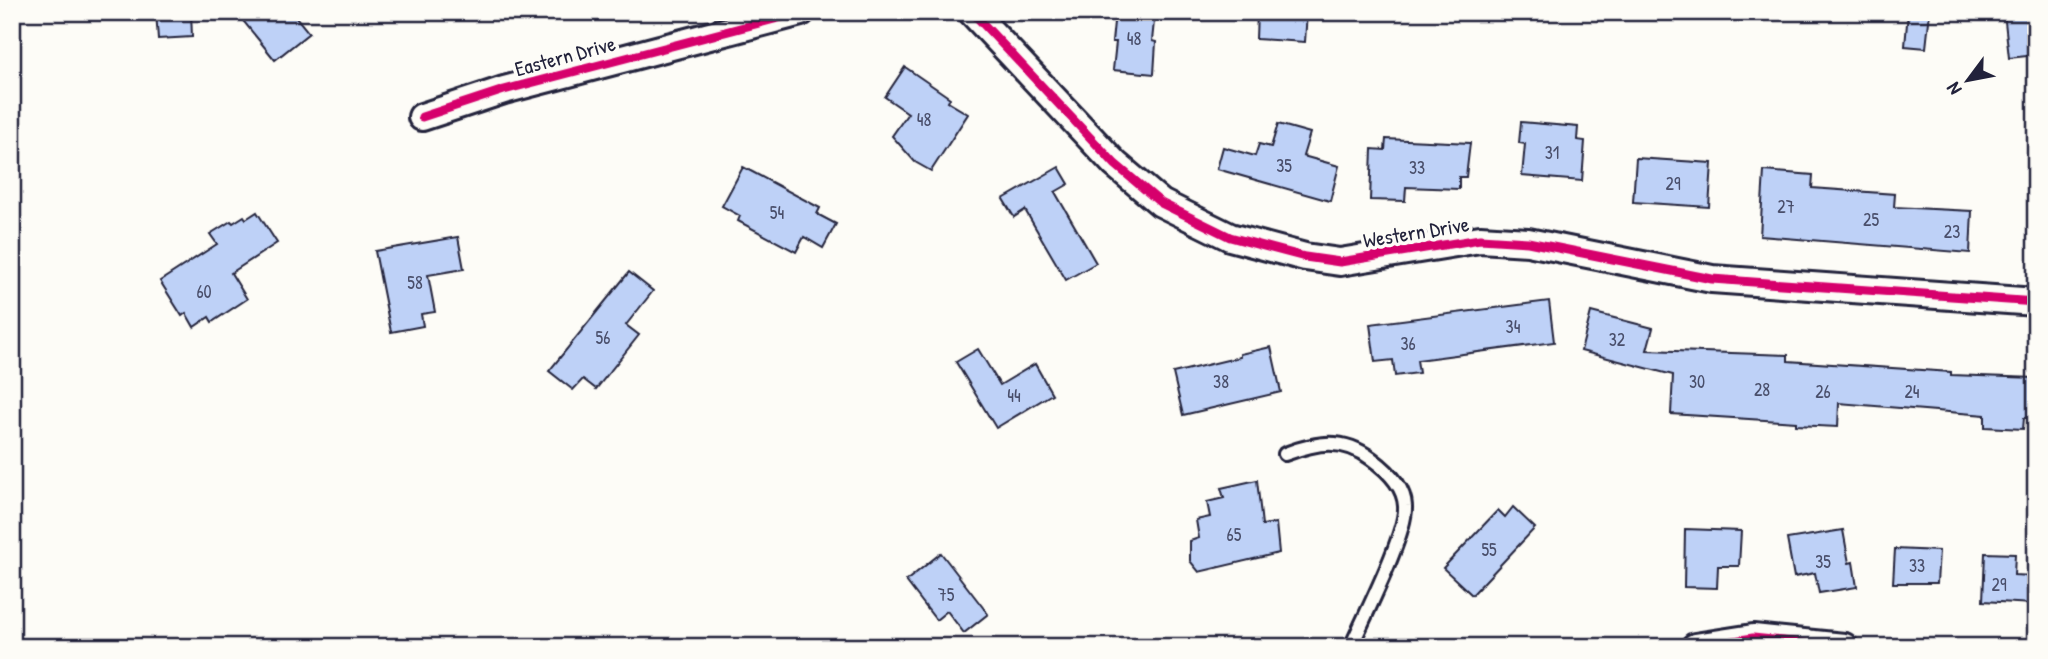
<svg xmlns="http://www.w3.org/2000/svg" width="2048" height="659" font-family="'Patrick Hand',sans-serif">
<rect width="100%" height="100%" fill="#fdfcf7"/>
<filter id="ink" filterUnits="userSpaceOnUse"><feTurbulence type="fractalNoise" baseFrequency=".0143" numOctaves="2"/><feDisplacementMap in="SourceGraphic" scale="14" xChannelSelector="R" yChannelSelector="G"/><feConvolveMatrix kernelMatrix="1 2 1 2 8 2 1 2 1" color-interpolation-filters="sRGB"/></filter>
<g filter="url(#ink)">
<g fill="#bed1f7" stroke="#22223b" stroke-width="2">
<path d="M156,12H191L192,37L158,39Z"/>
<path d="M236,12H292L309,33L275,60Z"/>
<path d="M1115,12H1155L1152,41L1156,42L1154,74L1113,70L1116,42H1112Z"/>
<path d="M1257,12H1307L1305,42L1256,39Z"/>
<path d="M1908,12H1930L1926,48L1905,46Z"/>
<path d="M2004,12H2036V55L2009,58Z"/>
<path d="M905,67L950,98L948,102L968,114L931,171L915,162L892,136L908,113L885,97Z"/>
<path d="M1521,122L1578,127L1577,140L1585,141L1582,181L1522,176L1525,144L1519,143Z"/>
<path d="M1278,124L1310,133L1303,156L1339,166L1330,201L1217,169L1223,147L1255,156L1259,144L1271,147Z"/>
<path d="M1386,139L1470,143L1466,177H1459V189L1406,187L1405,201L1370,200L1372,149L1385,150Z"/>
<path d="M1636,158L1712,163L1709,207L1633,202Z"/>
<path d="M743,167L820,208L817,214L836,224L823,248L804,237L796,252L738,221L740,216L722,206Z"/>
<path d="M1059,167L1069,184L1055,192L1096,263L1066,280L1025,210L1014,217L1003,199Z"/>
<path d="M1764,171L1813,175L1812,188L1895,194L1894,207L1972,211L1970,253L1760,236Z"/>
<path d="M257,212L277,243L231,273L247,299L212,322L209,317L194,327L186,313L182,316L160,281L217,244L210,234L231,221L233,223L244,216L246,219Z"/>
<path d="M458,237L464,269L428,275L435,312L421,314L423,326L391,332L375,251Z"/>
<path d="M629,272L653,291L626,325L639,335L596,389L583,379L573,390L549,371Z"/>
<path d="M1549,301L1554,342L1417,360L1419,373L1395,376L1393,360L1375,362L1370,324Z"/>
<path d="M1591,312L1653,328L1647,350L1788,355V361L1951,372V375L2036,378V418H2024L2023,429L1985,427V415L1839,403L1838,427L1796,425V422L1671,414L1673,375L1581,351Z"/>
<path d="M1271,347L1281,392L1183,415L1173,373L1240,357V354Z"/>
<path d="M978,349L1000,385L1035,364L1052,394L996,428L956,362Z"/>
<path d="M1257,480L1262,525L1276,523L1279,553L1199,572L1190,561V541L1199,538L1196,520L1210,517L1207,502L1224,498L1221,488Z"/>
<path d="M1513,507L1535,528L1472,595L1443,568L1498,510L1505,517Z"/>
<path d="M1685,529L1741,531L1739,566H1718L1717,588L1684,587Z"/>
<path d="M1843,530L1849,563L1853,562L1857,587L1819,593L1815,573L1794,577L1787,539Z"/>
<path d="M1895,549L1939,551L1937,583H1893Z"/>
<path d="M941,553L988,614L964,633L947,611L936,620L906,581Z"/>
<path d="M1985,553L2015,554L2014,575L2033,576L2032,604L1983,601Z"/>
</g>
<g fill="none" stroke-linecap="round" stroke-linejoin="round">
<defs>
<path id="lane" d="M1285,454C1317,442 1343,437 1372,459C1387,470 1404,486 1405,506C1407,533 1364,617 1351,647"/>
<g id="street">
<path d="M972,12L1115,164L1161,203L1230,237L1305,257L1340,262L1480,239L1528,242L1712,279L2036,302"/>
<path d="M422,117L504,90L801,12"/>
<path d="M1695,647L1753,638L1844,647"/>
</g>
</defs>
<use href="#lane" stroke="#22223b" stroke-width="18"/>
<use href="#street" stroke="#22223b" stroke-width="32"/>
<use href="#lane" stroke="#fdfcf7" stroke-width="12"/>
<use href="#street" stroke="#fdfcf7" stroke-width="26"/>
<defs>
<g id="cycleway">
<path d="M972,12L1115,164L1161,203L1230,237L1305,257L1340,262L1480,239L1528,242L1712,279L2036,302"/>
<path d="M422,117L504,90L801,12"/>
<path d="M1695,647L1753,638L1844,647"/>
</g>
</defs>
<use href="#cycleway" stroke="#fdfcf7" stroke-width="13"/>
<use href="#cycleway" stroke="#d6006c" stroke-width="9"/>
</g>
</g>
<g text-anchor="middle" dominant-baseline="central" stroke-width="7" stroke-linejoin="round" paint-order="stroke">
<g font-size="18" fill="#494e6a">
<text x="1134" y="38">48</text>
<text x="924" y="119">48</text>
<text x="1552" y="152">31</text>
<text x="1284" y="165">35</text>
<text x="1417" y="167">33</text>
<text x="1673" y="183">29</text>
<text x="1786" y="206">27</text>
<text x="777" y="212">54</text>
<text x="1871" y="219">25</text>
<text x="1952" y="231">23</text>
<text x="415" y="282">58</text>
<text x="204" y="291">60</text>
<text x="1513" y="326">34</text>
<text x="603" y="337">56</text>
<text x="1617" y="339">32</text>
<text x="1408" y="343">36</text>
<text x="1221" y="381">38</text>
<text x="1697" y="381">30</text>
<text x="1762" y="389">28</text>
<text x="1823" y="391">26</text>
<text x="1912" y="391">24</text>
<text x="1014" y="395">44</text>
<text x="1234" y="534">65</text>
<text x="1489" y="549">55</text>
<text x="1823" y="561">35</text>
<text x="1917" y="565">33</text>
<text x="1999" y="584">29</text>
<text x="946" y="594">75</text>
</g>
<g font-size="21" fill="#22223b" stroke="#fdfcf7">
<text transform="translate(565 56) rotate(-15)">Eastern Drive</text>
<text transform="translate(1416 232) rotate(-9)">Western Drive</text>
</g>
</g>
<rect width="2048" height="659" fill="none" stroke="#fdfcf7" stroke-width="42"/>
<rect x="21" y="21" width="2006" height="617" fill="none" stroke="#22223b" stroke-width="2.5" filter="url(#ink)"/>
<g transform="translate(1968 80) rotate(238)" stroke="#fdfcf7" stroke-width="5" paint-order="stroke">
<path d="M0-5L12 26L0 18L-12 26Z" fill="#22223b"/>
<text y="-10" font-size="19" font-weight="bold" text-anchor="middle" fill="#22223b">N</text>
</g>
</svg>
